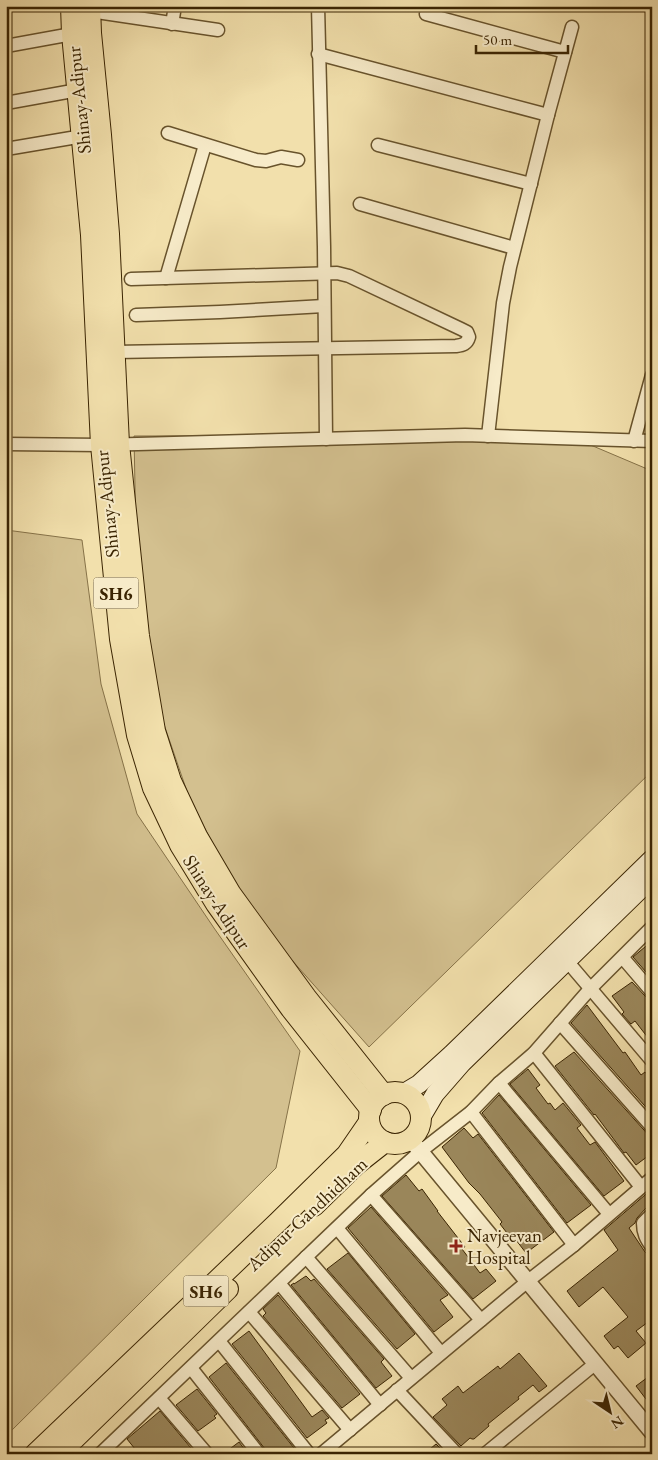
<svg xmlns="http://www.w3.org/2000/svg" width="658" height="1460" font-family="'EB Garamond',serif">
<rect width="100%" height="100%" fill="#f2e0ac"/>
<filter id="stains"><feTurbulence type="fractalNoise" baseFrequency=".004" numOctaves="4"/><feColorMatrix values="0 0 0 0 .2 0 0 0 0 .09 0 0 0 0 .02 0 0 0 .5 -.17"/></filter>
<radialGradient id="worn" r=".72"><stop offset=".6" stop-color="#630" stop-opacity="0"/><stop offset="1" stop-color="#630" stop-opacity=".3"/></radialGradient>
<g fill="#d3c08f" stroke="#867248">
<path d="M567,435L652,471V771L369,1047L274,940L232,879L191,803L157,704L137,590L134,436Z"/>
<path d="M6,530L82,540L101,684L137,814L214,928L300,1051L276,1168L6,1436Z"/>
</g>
<g fill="#9a865a" stroke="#3a2402">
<path d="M652,941V979L633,957Z"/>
<path d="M632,982L646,997L652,1000V1043L635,1021L631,1024L622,1014L624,1012L612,996Z"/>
<path d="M587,1005L623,1053L625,1052L641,1075L645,1072L652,1081V1114L571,1023Z"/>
<path d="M574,1052L652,1139V1153L636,1165L626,1152L624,1153L595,1114L594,1115L555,1066Z"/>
<path d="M528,1069L540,1085L536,1088L548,1104L550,1103L555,1110L563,1103L581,1125L577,1128L590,1145L595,1142L624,1181L604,1196L510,1084Z"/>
<path d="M499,1095L591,1205L567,1223L482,1113Z"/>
<path d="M464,1128L473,1138L478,1134L554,1232L526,1253L516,1240L514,1242L500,1224L502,1222L480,1194L469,1183L442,1147Z"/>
<path d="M406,1175L419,1191L422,1189L438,1211H437L465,1247L462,1249L480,1273L486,1269L496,1281L473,1299L382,1196Z"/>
<path d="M652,1189V1206L646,1208L637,1218L635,1223L629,1228L645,1252L652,1258V1319L636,1331L646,1343L628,1358L618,1346L614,1349L604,1336L628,1317L603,1287L579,1307L567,1291L618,1250L604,1230Z"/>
<path d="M371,1207L448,1295L440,1300L453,1317L434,1332L348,1228Z"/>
<path d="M348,1253L415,1334L397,1349L327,1269Z"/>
<path d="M306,1276L311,1281L314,1279L384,1359L381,1362L392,1376L376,1388L291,1285L294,1283V1284Z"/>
<path d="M278,1295L360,1394L342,1408L263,1316L266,1313L263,1309Z"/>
<path d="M249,1331L312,1417L322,1410L329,1418L325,1420L327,1423L307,1438L232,1344Z"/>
<path d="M519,1353L547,1386L539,1392L533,1385L518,1397L519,1399L488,1424L489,1426L474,1439H472L470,1438L461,1446L433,1417L447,1405L442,1399L458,1386L463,1393L498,1366L500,1369Z"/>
<path d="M226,1363L298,1453V1454H267L265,1449L209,1377Z"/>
<path d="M652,1374V1407L636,1386Z"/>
<path d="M197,1389L217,1414L214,1416L216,1418L198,1431L176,1405Z"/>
<path d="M160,1411L196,1454H139L127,1439Z"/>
<path d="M239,1442L248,1454H223Z"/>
<path d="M436,1444L446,1454H424Z"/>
</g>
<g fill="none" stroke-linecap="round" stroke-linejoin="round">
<defs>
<g id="minor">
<path d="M318,6L324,247L326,439"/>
<path d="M90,11L218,30"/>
<path d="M426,14L565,52"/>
<path d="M172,24L175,6"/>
<path d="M6,46L72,34"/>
<path d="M318,54L548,115"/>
<path d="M6,103L78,90"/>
<path d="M168,133L256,160L266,161L281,157L298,160"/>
<path d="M378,145L531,184"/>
<path d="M6,149L83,136"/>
<path d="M360,204L514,248"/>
<path d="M166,278L205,145"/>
<path d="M136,315L220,312L324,306"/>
<path d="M115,352L456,346C463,345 467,344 469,337L467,332L461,329L349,276L337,273L131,279"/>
<path d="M488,436L503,303L510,267L548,115L572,27"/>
<path d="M634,441L652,375"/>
<path d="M6,444L101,445L465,435L652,441"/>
<path d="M623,958L652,992"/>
<path d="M567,961L652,1061"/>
<path d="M560,1023L652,1127"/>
<path d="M534,1053L641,1187"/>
<path d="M499,1083L609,1214"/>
<path d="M471,1112L574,1245"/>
<path d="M371,1195L481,1320"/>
<path d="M652,1214L643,1223C643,1233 646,1239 652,1247"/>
<path d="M337,1228L441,1353"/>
<path d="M306,1257L411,1378"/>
<path d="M279,1283L380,1405"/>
<path d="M249,1312L350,1430"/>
<path d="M219,1341L309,1454"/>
<path d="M191,1368L259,1454"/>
<path d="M397,1390L457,1454"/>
<path d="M159,1398L207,1454"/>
<path d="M100,1454L371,1195L421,1151L471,1112L499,1083L534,1053L590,989L652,927"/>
<path d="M321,1454L528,1281L574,1245L652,1178"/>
<path d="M485,1454L596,1363"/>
</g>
<path id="tertiary" d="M411,1140L652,1432"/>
<g id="secondary">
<path d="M404,1093L419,1084L452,1054L652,859"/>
<path d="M422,1116L435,1094L462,1063L652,878"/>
</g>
<g id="primary">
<path d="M71,6L72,34L91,235L101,445L120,639L137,735L153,788L180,845L216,904L291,1009L371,1110"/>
<path d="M90,6L91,33L101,135L109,234L119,444L139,636L155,731L171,781L197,836L231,894L306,997L384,1095"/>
<circle cx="395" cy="1118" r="26"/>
<path d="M314,1206L357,1164L385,1142"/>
<path d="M35,1454L278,1222L347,1154L369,1122"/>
<path d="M59,1454L228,1289"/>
</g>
</defs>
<use href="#minor" stroke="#68532c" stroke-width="15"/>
<use href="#tertiary" stroke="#68532c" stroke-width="18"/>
<use href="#secondary" stroke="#3a2402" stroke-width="20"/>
<use href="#primary" stroke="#3a2402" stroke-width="22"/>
<use href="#minor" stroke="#f7ebc9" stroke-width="12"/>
<use href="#tertiary" stroke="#f7ebc9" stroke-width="15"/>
<use href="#secondary" stroke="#f7ebc9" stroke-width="18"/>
<use href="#primary" stroke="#f2e0ac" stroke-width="20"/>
</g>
<path fill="#8f2418" stroke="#f7ebc9" stroke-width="2" d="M453.5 1238.5h5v5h5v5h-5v5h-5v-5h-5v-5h5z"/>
<g text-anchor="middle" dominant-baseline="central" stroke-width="4" stroke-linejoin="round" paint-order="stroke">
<g fill="#f7ebc9" stroke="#73603e" stroke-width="1">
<rect x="93.5" y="577.5" width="45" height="31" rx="4"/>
<rect x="183.5" y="1275.5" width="45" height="31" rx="4"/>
</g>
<g font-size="18" font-weight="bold" fill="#3a2402">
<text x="116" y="593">SH6</text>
<text x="206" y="1291">SH6</text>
</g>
<g font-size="19" fill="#3a2402" stroke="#f7ebc9">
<text transform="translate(79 100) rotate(-96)">Shinay-Adipur</text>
<text transform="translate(107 504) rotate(-96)">Shinay-Adipur</text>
<text transform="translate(217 902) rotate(57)">Shinay-Adipur</text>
<text transform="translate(307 1214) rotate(-43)">Adipur-Gandhidham</text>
</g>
<g font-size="19" fill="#3a2402" stroke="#f7ebc9" text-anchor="start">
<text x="467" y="1235">Navjeevan<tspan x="467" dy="22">Hospital</tspan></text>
</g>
</g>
<rect width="658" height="1460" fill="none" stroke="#f2e0ac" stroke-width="25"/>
<rect x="8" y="8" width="643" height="1445" fill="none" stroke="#3a2402" stroke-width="2.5"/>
<rect x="12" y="12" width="633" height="1435" fill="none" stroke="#3a2402"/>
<g transform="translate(610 1412) rotate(145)" stroke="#f7ebc9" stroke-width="4" paint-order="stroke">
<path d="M0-4L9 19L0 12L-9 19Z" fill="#3a2402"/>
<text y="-8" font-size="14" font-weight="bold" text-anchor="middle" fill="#3a2402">N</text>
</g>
<path d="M476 45v8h92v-8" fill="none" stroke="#3a2402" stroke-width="2.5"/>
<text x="483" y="45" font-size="15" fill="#3a2402" stroke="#f7ebc9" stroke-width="4" paint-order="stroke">50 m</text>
<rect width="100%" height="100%" filter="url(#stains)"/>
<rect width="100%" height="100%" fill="url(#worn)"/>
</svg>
